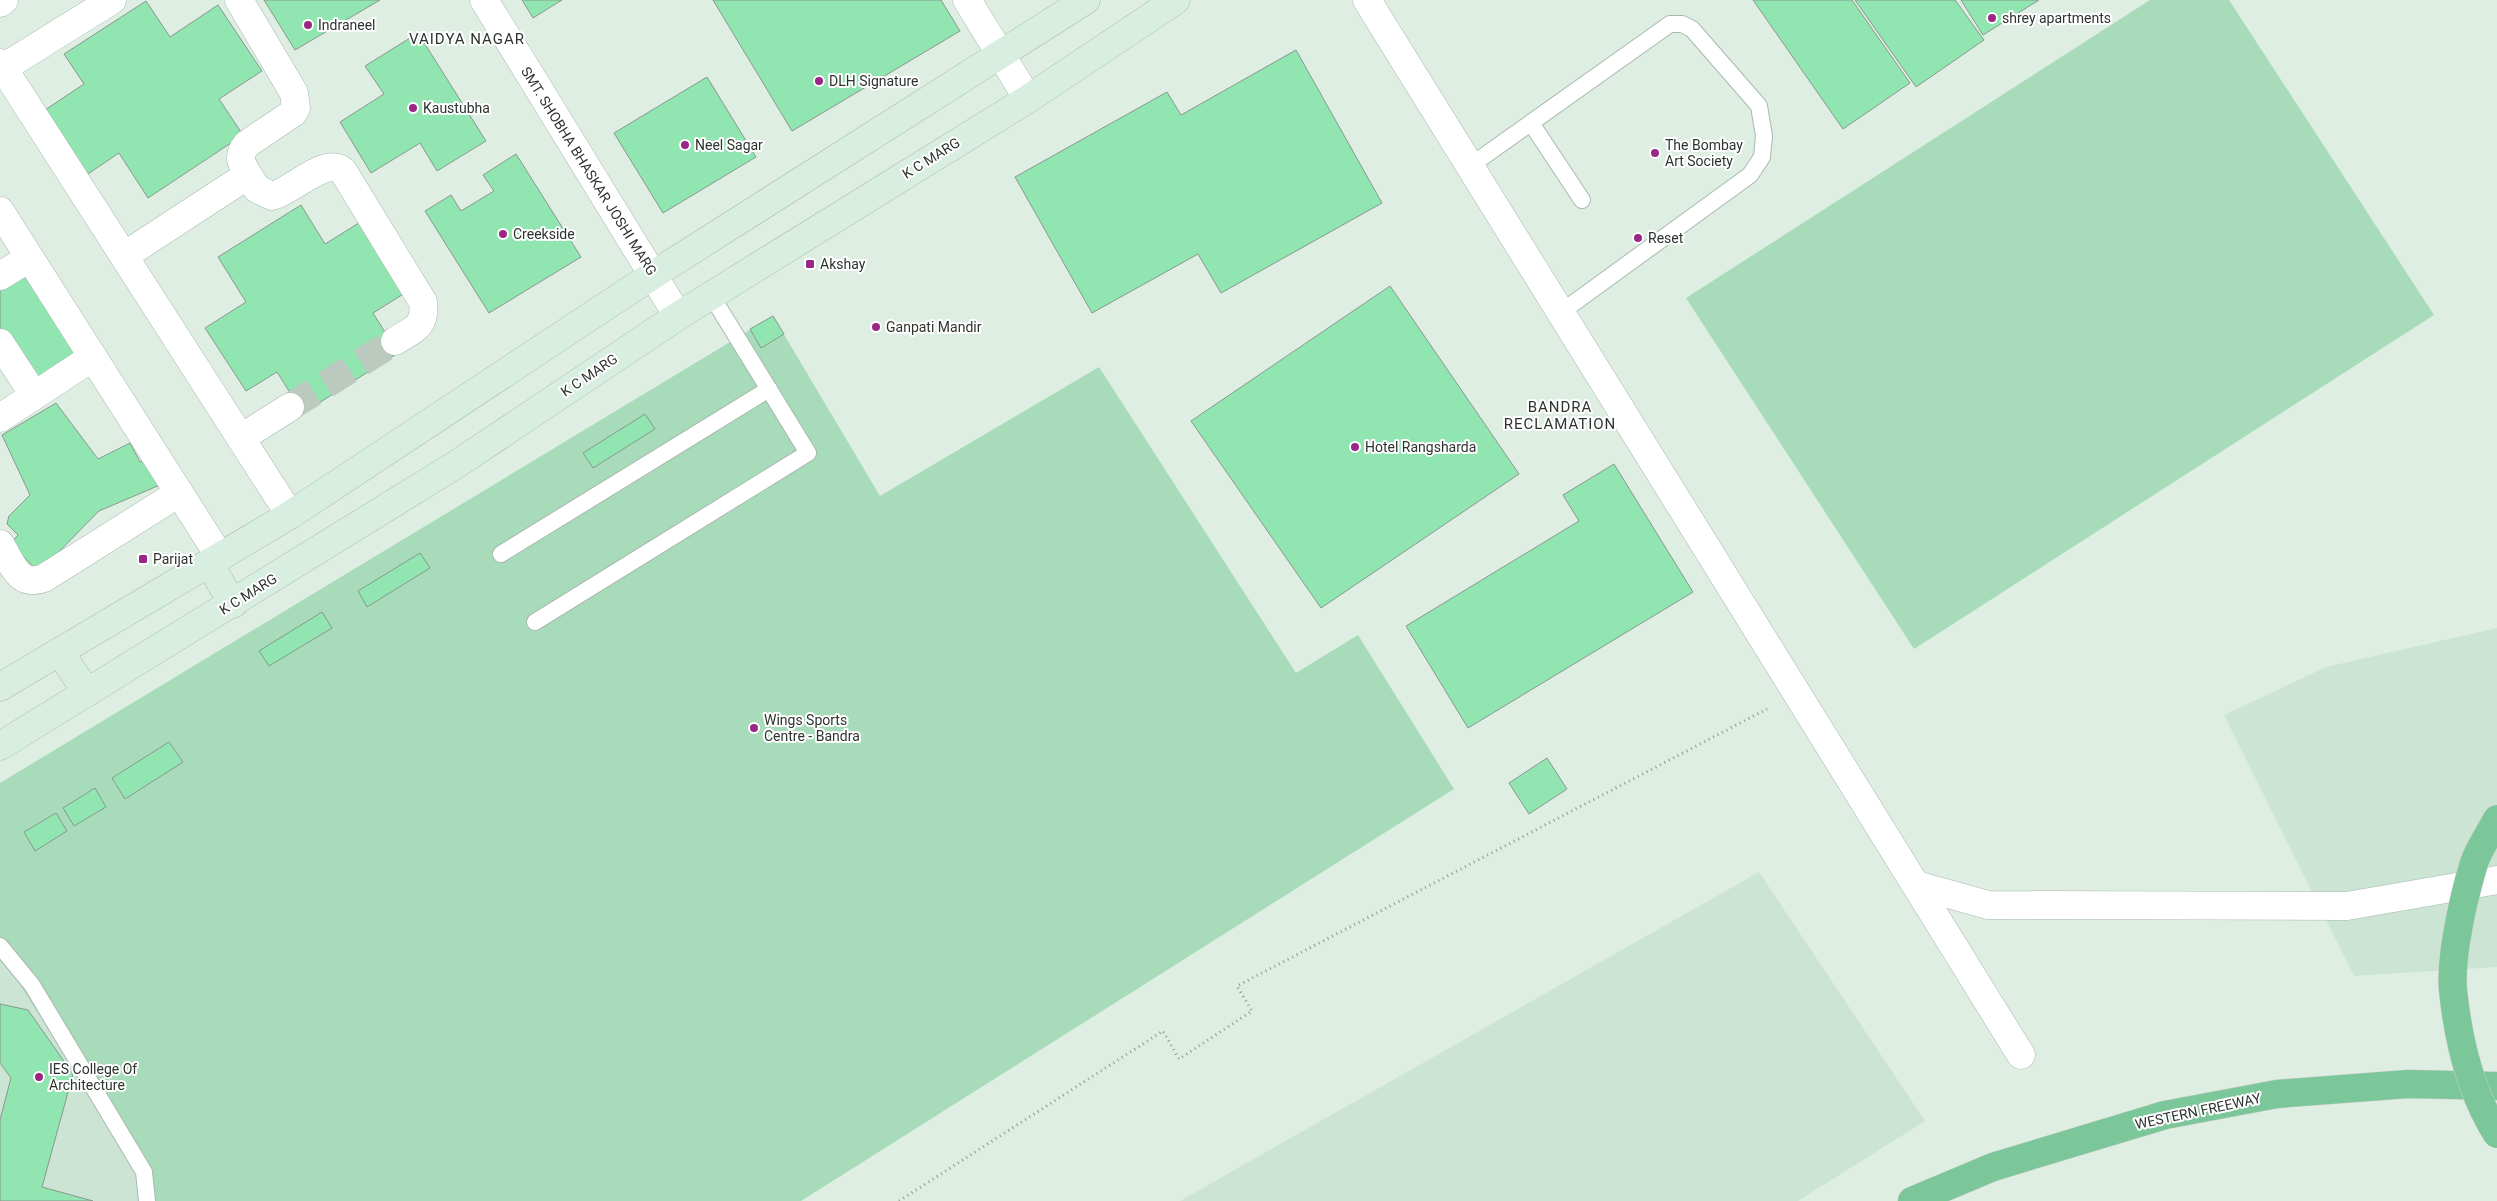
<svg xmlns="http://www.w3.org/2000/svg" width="2497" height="1201" font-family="Roboto,sans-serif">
<rect width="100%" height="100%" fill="#deeee3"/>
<g fill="#cce4d4">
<path d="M2497,628V967L2354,976L2224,715L2326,667Z"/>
<path d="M1759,872L1925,1121L1798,1201H1180Z"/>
<path d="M0,953L156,1201H0Z"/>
</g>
<g fill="#a7dbb9">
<path d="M2150,0H2229L2434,315L1914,649L1686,298Z"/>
<path d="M773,316L880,496L1099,367L1296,673L1358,635L1454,789L801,1201H156L0,953V783Z"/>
</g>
<g fill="#90e5b1" stroke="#89988e">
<path d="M264,0H380L295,50Z"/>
<path d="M522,0H562L533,18Z"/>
<path d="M713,0H941L960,31L792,131Z"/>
<path d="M1753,0H1852L1910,83L1843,129Z"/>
<path d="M1855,0H1955L1984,40L1916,87Z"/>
<path d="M1961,0H2039L1983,35Z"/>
<path d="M146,1L170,37L218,5L262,71L219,99L243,135L148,198L119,153L85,176L42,112L84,84L64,54Z"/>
<path d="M418,33L486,141L437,171L420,143L371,173L340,122L384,94L365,66Z"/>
<path d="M1296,50L1382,203L1221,293L1198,254L1092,313L1015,177L1167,92L1181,115Z"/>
<path d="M707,77L756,157L663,213L614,133Z"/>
<path d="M516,154L581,257L489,313L425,211L451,195L461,211L494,191L483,175Z"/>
<path d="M301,205L325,244L367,218L413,288L373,313L398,353L303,413L277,372L246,391L205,328L246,302L218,257Z"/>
<path d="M26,269L82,350L35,381L0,329V286Z"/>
<path d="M1390,286L1519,474L1321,608L1191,421Z"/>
<path d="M773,316L784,334L761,348L750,329Z"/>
<path d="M56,403L98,459L130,443L140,462L149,458L160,485L99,511L39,572L10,544L18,535L7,524L9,516L30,495L2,435Z"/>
<path d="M645,414L655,429L593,468L583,453Z"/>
<path d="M1614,464L1693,592L1468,728L1406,626L1579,521L1563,495Z"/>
<path d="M420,553L430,568L367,607L358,591Z"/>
<path d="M322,612L332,628L269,666L259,651Z"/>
<path d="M169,742L183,762L125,799L112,778Z"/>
<path d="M1547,758L1567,789L1529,814L1509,783Z"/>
<path d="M95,788L106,807L74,826L63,808Z"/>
<path d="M56,813L67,831L35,851L24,832Z"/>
<path d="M0,1004L28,1010L73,1074L42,1187L93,1201H0V1120L11,1078L0,1063Z"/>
</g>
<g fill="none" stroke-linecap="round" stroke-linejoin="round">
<path stroke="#bbc9bf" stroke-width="28" stroke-dasharray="28 14" stroke-linecap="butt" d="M290,407L395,341"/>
<defs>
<g id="lane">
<path d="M1531,123L1582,200"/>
<path d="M1470,166L1670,24H1682L1692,29L1759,106L1764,136L1762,157L1750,175L1560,313"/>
<path d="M501,554L769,389"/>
<path d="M535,622L808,453L711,295"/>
<path d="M0,946L32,985L144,1172L147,1201"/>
</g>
<g id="street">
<path d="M484,0L678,316"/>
<path d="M967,0L1028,99"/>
<path d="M1367,0L2021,1055"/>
<path d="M0,3L4,0"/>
<path d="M0,63L290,515"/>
<path d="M3,68L112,0"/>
<path d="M248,175L257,189L272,196C293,191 325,156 343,171L423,302C426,327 414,329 395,341"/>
<path d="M0,211L220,557"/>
<path d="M124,256L248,175C241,163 237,156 247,144L293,113L296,108L294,93L239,0"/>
<path d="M0,276L29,258"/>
<path d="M0,343L34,395"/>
<path d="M0,418L93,357"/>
<path d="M241,438L290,407"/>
<path d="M0,544C12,563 18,588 44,578L179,493"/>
<path d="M1916,885L1988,905L2347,906L2497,880"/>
</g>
<g id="secondary">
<path d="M209,563L233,604"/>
<path d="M60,652L87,693"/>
<path d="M0,687L290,515L653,275L1086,0"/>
<path d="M0,746L457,464L678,316L1028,99L1176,0"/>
</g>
<path id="highway" d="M1912,1201L1993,1167L2165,1115L2277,1094L2408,1084L2497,1086"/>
</defs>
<use href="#lane" stroke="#a9b9af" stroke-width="18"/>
<use href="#street" stroke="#a9b9af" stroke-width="29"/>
<use href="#secondary" stroke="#a9b9af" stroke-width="29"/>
<use href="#highway" stroke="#cdcecd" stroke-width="29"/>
<path stroke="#8e9a92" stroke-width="3" stroke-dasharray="1 4" stroke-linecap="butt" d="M899,1201L1163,1031L1179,1059L1252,1011L1237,986L1767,709"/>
<use href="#lane" stroke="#fff" stroke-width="16"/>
<use href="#street" stroke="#fff" stroke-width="28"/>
<use href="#secondary" stroke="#d8eee0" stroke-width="28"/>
<use href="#highway" stroke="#7cc799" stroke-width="28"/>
<defs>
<path id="highway-bridge" d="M2497,819C2490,833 2479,848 2474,863C2464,896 2450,956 2453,990C2458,1039 2471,1093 2497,1134"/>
</defs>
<use href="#highway-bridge" stroke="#cdcecd" stroke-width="29" stroke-linecap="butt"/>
<use href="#highway-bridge" stroke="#7cc799" stroke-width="28"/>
</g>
<g fill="#992785" stroke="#fff" stroke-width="2">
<circle cx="1992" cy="18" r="5"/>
<circle cx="308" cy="25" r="5"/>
<circle cx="819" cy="81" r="5"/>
<circle cx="413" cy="108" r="5"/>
<circle cx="685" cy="145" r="5"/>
<circle cx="1655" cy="153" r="5"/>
<circle cx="503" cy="234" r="5"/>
<circle cx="1638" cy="238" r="5"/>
<rect x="805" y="259" width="10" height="10" rx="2.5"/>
<circle cx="876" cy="327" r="5"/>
<circle cx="1355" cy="447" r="5"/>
<rect x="138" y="554" width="10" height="10" rx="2.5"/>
<circle cx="754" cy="728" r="5"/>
<circle cx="39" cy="1077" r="5"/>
</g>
<g text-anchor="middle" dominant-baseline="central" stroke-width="4" stroke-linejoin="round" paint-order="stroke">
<g font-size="14" fill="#2d332f" stroke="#fff" text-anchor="start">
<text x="2002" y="18">shrey apartments</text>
<text x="318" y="25">Indraneel</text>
<text x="829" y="81">DLH Signature</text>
<text x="423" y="108">Kaustubha</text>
<text x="695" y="145">Neel Sagar</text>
<text x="1665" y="145">The Bombay<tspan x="1665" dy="16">Art Society</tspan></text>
<text x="513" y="234">Creekside</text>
<text x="1648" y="238">Reset</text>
<text x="820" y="264">Akshay</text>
<text x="886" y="327">Ganpati Mandir</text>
<text x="1365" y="447">Hotel Rangsharda</text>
<text x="153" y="559">Parijat</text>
<text x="764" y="720">Wings Sports<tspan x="764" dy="16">Centre - Bandra</tspan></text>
<text x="49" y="1069">IES College Of<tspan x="49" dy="16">Architecture</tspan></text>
</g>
<g font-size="14" fill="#2d332f" stroke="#fff">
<text transform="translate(931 158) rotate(-32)">K C MARG</text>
<text transform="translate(589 171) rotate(58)">SMT. SHOBHA BHASKAR JOSHI MARG</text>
<text transform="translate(589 375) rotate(-34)">K C MARG</text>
<text transform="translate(248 594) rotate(-32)">K C MARG</text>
<text transform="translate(2198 1111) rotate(-12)">WESTERN FREEWAY</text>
</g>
<g font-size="15" letter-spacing="1" fill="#2d332f" stroke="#fff">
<text x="467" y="39">VAIDYA NAGAR</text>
<text x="1560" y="407">BANDRA<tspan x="1560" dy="17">RECLAMATION</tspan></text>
</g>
</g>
</svg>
